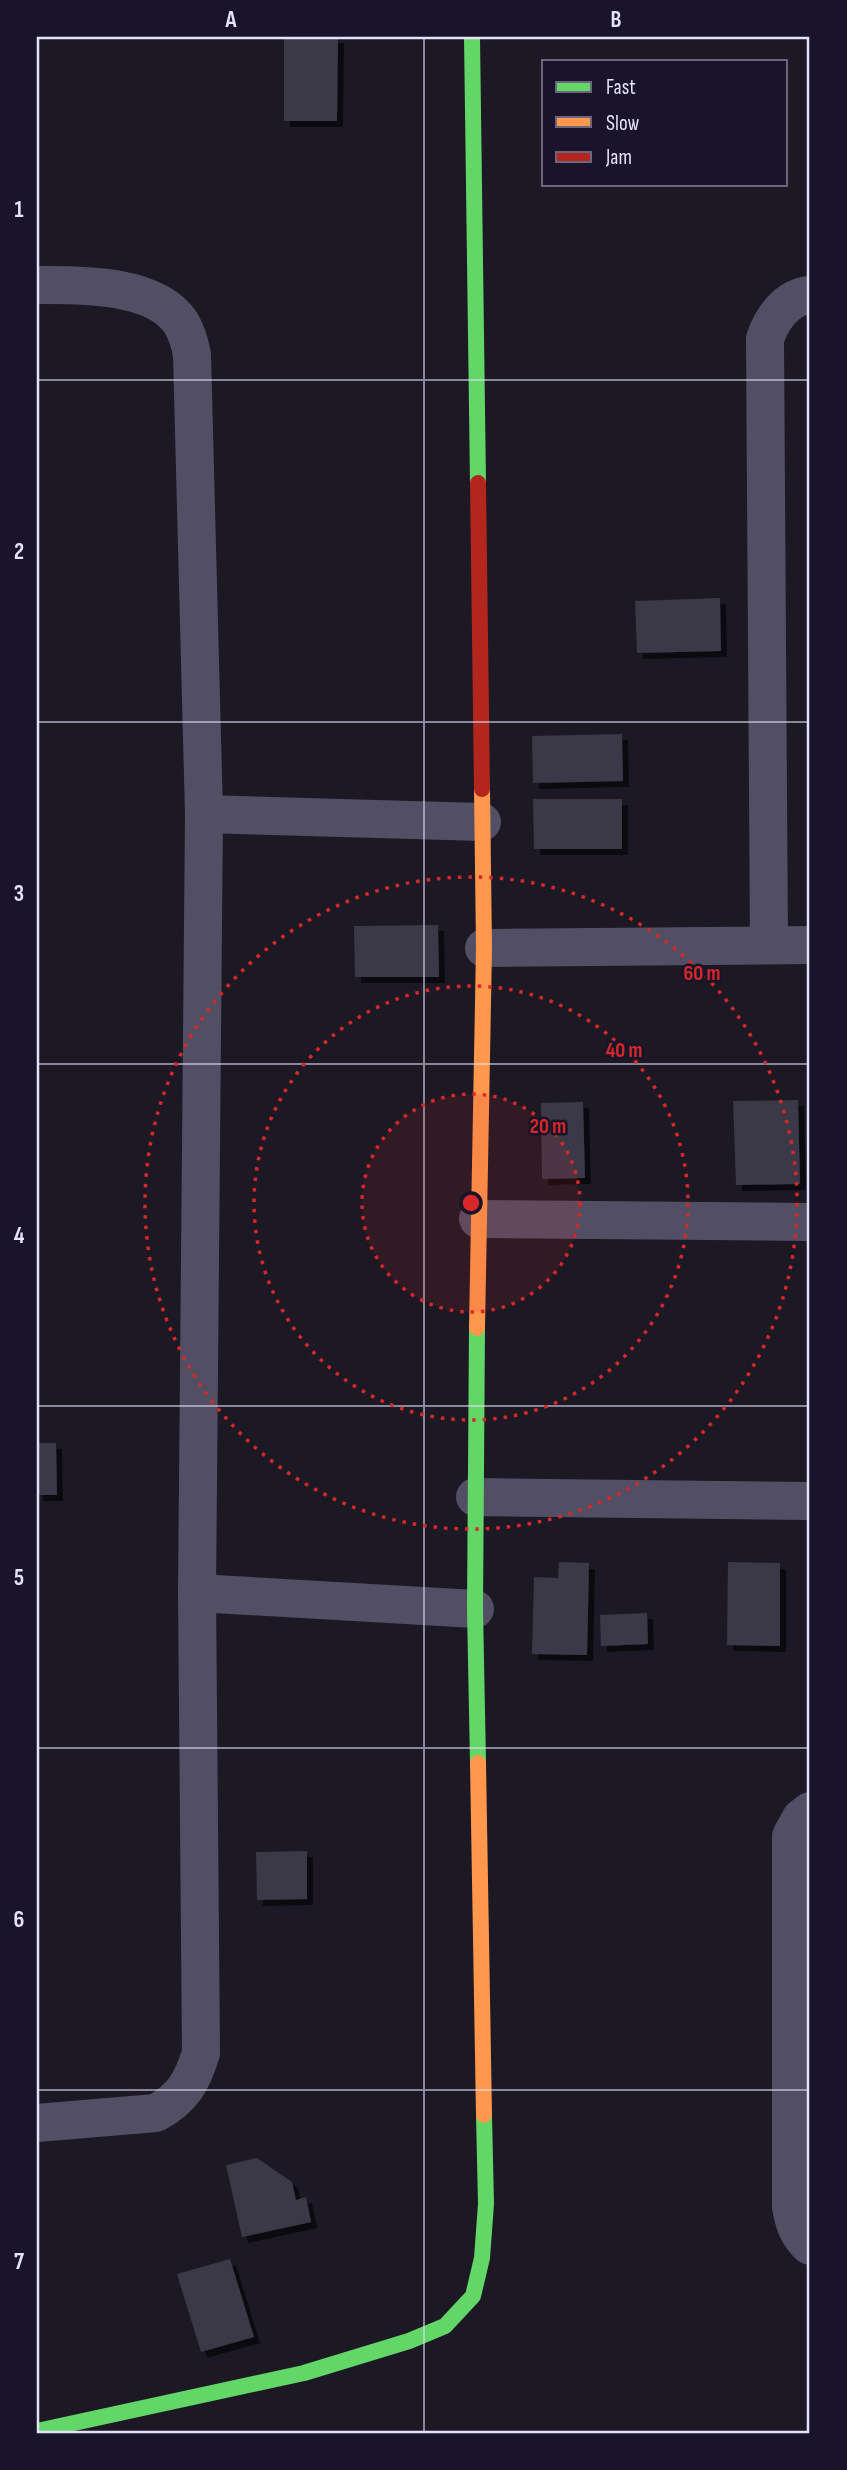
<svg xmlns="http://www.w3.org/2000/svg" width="847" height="2470" font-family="'Sofia Sans Condensed',sans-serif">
<defs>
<filter id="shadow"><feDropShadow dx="6" dy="6" stdDeviation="0" flood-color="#0009"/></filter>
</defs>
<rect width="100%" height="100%" fill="#1c1925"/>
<g fill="#3b3846" filter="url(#shadow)">
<path d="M284,37H338L337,121H284Z"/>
<path d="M720,598L721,651L637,653L635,601Z"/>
<path d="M622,734L623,781L533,783L532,736Z"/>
<path d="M533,799H622V849H534Z"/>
<path d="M438,925L439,977H355L354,926Z"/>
<path d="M798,1100L800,1184L736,1185L733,1101Z"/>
<path d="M583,1102L585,1178L542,1179L541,1103Z"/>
<path d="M37,1443H56L57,1495H37Z"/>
<path d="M559,1562L589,1563L587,1655L532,1654L534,1577L558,1578Z"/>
<path d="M728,1562L780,1563V1646L727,1645Z"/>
<path d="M647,1613L648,1644L601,1646L600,1615Z"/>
<path d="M307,1851V1899L257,1900L256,1852Z"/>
<path d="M257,2158L292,2182L296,2200L306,2197L311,2222L242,2237L226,2165Z"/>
<path d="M230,2259L254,2337L201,2352L177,2274Z"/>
</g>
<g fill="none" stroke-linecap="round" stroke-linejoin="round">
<g stroke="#524f64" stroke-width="38">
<path d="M37,285C79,285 155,283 181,323C187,333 190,344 192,355L204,814L197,1593L201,2053C192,2082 183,2098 156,2113L37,2123"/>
<path d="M204,814L482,822"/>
<path d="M769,945L765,339C772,318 787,297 810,295"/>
<path d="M484,948L810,945"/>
<path d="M478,1219L810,1222"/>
<path d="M475,1497L810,1501"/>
<path d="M197,1593L475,1609"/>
<path d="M810,1811L801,1818L791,1836V2207C794,2224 798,2235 810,2246"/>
</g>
<g stroke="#63d668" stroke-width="16">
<path d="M472,37L478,483"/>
<path d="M477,1328L475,1609L478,1763"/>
<path d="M37,2431L304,2373L409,2341L445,2326L473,2296L482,2258L486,2204L484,2115"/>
</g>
<g stroke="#ff974d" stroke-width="16">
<path d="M477,1328L484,948L482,789"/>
<path d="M478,1763L484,2115"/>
</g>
<path stroke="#b3261e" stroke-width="16" d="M478,483L482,789"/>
</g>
<path fill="none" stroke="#e5e1fb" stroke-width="2" stroke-opacity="0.55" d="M424,37V2433M37,380H810M37,722H810M37,1064H810M37,1406H810M37,1748H810M37,2090H810"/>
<circle cx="471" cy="1203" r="109" fill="#d62828" fill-opacity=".12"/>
<g fill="none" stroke="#d62828" stroke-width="3.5" stroke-dasharray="3.5 7">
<circle cx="471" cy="1203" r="109"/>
<circle cx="471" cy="1203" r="217"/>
<circle cx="471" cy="1203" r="326"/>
</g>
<circle cx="471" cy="1203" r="10" fill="#d62828" stroke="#19142a" stroke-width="3.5"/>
<g font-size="21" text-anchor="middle" font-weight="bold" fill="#d62828" stroke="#19142a" stroke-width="5" stroke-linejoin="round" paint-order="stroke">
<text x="702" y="980">60 m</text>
<text x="624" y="1057">40 m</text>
<text x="548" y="1133">20 m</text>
</g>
<rect width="847" height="2470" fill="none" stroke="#19142a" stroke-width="77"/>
<rect x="542" y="60" width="245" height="126" fill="#19142a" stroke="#6b667e" stroke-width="2"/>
<rect x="556" y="82" width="35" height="10" fill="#63d668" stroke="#6b667e" stroke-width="2"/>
<text x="606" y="94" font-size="21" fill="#e5e1fb">Fast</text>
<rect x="556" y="117" width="35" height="10" fill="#ff974d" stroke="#6b667e" stroke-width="2"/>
<text x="606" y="130" font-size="21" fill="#e5e1fb">Slow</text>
<rect x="556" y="152" width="35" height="10" fill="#b3261e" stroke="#6b667e" stroke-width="2"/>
<text x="606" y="164" font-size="21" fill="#e5e1fb">Jam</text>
<rect x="38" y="38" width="770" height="2394" fill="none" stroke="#e5e1fb" stroke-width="2.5"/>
<g font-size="23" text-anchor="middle" font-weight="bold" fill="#e5e1fb">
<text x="231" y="27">A</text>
<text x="616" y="27">B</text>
<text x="19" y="217">1</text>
<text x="19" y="559">2</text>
<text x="19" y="901">3</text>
<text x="19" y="1243">4</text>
<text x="19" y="1585">5</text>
<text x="19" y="1927">6</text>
<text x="19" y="2269">7</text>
</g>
</svg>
